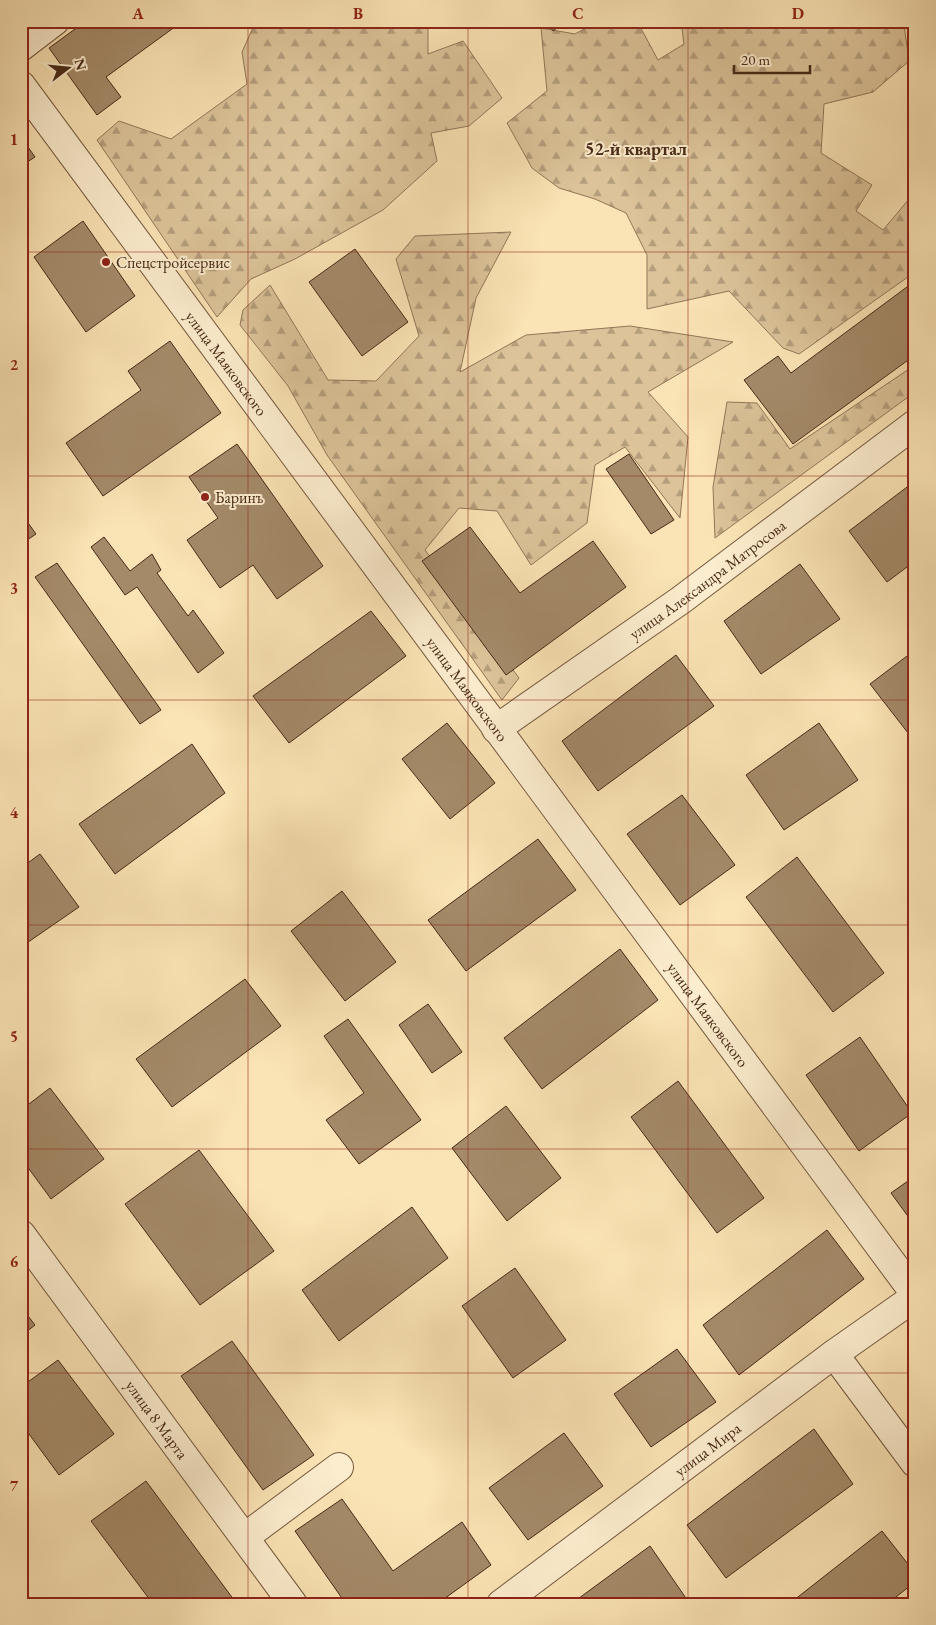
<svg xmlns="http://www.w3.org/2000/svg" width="936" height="1625" font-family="'EB Garamond',serif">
<defs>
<pattern id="forest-firs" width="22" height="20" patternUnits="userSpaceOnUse" patternTransform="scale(1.25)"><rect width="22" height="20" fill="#dcc399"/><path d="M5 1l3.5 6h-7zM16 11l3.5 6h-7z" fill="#b49e7c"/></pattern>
</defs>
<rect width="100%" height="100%" fill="#fae3b4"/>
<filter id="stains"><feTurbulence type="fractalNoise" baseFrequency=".004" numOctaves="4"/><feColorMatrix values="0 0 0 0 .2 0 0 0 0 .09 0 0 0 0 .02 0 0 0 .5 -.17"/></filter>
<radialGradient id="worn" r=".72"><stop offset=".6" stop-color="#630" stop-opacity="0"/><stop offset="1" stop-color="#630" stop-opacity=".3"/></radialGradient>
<g fill="url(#forest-firs)" stroke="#927658">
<path d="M256,21H428V54L463,41L502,98L469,126L431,133L437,161L383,210L295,259L251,279L217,317L97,140L119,121L171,139L247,84L242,52Z"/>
<path d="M599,21H637L658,60L684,44L681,21H912L904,25L909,61L873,92L824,104L821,153L872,185L856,211L883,230L915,192V272L799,354L783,348L729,291L647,309V255L626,213L595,199L559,188L532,168L507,123L547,91L541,28L575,34Z"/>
<path d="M511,232L476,298L460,372L526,335L630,326L733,342L648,392L688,437L680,518L625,447L595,465L587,523L531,565L497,511L459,508L425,550L519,678L502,700L327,455L288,386L240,325L243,310L270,285L328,380L376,381L419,336L396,259L415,236Z"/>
<path d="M915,365V392L715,538L713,487L727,402L757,403L790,449Z"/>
</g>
<g fill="#a48a69" stroke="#472917">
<path d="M86,21H183L106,77L121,97L97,115L49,48Z"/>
<path d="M546,21H566L553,31Z"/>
<path d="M21,137L35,157L21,166Z"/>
<path d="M83,221L135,296L86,332L34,257Z"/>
<path d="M355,249L408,322L362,356L309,282Z"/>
<path d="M915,281V355L793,444L744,380L778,356L791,373Z"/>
<path d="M170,341L221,413L103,496L66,443L141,390L128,371Z"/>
<path d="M237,444L323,566L277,599L253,565L220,588L187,540L218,518L189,477Z"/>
<path d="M629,454L674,520L651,534L606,469Z"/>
<path d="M915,481V561L887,582L849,531Z"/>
<path d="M21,513L36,534L21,544Z"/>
<path d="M470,527L520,593L593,541L626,587L506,675L422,561Z"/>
<path d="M104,537L130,571L152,554L161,570L157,573L188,616L193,610L224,653L198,673L137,587L125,595L91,547Z"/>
<path d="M57,563L161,710L140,724L35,577Z"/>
<path d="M800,564L840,619L761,674L724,621Z"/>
<path d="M371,611L406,656L289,743L253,696Z"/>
<path d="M915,650V742L870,684Z"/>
<path d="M676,655L714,706L598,791L562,741Z"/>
<path d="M447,723L495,783L450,819L402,759Z"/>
<path d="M819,723L858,780L784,830L746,775Z"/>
<path d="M192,744L225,793L115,874L79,824Z"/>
<path d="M682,795L735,865L680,905L627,834Z"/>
<path d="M538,839L576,890L466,971L428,920Z"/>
<path d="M40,854L79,907L21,947V868Z"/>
<path d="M797,857L884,973L833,1012L746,897Z"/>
<path d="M342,891L396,962L345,1001L291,931Z"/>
<path d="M620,949L658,1000L542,1089L504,1038Z"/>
<path d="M245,979L281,1026L172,1107L136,1059Z"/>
<path d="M428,1004L462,1052L432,1073L399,1025Z"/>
<path d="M348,1019L421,1120L359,1164L326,1120L364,1093L324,1036Z"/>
<path d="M860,1037L912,1113L859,1151L806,1075Z"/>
<path d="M678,1081L764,1198L717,1233L631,1117Z"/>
<path d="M50,1088L104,1159L51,1199L21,1158V1110Z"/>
<path d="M506,1106L561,1178L507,1221L452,1148Z"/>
<path d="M199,1150L274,1251L200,1305L125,1204Z"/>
<path d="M915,1176V1226L891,1193Z"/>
<path d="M412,1207L448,1258L339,1341L302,1290Z"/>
<path d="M827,1230L864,1279L739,1375L703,1325Z"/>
<path d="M515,1268L566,1340L513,1378L462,1306Z"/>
<path d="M21,1307L35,1325L21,1336Z"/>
<path d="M232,1341L314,1455L263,1490L181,1376Z"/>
<path d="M677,1349L716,1402L651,1447L614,1394Z"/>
<path d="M58,1360L114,1434L59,1475L21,1423V1387Z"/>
<path d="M814,1429L853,1484L726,1578L687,1525Z"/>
<path d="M564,1433L603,1486L528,1540L489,1488Z"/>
<path d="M146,1481L237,1604H153L91,1521Z"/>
<path d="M342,1499L393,1571L462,1522L491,1565L437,1604H346L295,1531Z"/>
<path d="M882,1531L915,1573V1582L887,1604H789Z"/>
<path d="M650,1546L690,1604H571Z"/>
</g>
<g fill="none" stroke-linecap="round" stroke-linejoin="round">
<defs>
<g id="minor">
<path d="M21,47L55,21"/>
<path id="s1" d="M21,85L915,1294"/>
<path id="s2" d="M496,729L681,600L915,424"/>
<path id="s3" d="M21,1234L293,1604"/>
<path d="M834,1354L915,1463"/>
<path d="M245,1537L339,1467"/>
<path id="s4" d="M501,1604L834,1354L915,1297"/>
</g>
</defs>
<use href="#minor" stroke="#74583e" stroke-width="30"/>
<use href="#minor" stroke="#fcedce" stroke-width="28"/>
</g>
<path fill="none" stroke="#8f2418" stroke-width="1" stroke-opacity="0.55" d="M248,21V1604M468,21V1604M688,21V1604M21,252H915M21,476H915M21,700H915M21,925H915M21,1149H915M21,1373H915"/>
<g fill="#8f2418" stroke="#fcedce" stroke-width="2">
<circle cx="106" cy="262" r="5"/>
<circle cx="205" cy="497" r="5"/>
</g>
<g text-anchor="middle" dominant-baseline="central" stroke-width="4" stroke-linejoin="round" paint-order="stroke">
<g font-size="16" fill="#472917" stroke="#fcedce" text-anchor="start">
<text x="116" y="262">Спецстройсервис</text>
<text x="215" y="497">Баринъ</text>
</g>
<g font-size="16" fill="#472917" stroke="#fcedce">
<text stroke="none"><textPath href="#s1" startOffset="346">улица Маяковского</textPath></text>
<text stroke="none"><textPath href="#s2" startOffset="259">улица Александра Матросова</textPath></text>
<text stroke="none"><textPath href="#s1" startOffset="751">улица Маяковского</textPath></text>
<text stroke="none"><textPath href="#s1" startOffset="1156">улица Маяковского</textPath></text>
<text stroke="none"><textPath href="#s3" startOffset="230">улица 8 Марта</textPath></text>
<text stroke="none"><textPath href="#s4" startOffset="258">улица Мира</textPath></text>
</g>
<g font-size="18" font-weight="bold" fill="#472917" stroke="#fcedce">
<text x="636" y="148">52-й квартал</text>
</g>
</g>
<rect width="936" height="1625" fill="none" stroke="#fae3b4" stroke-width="55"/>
<g transform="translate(68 68) rotate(74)" stroke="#fcedce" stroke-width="4" paint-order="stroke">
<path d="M0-4L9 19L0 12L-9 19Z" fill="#472917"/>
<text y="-8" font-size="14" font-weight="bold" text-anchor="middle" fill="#472917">N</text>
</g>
<path d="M734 65v8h76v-8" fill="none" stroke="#472917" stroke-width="2.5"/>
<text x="741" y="65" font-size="15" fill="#472917" stroke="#fcedce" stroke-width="4" paint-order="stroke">20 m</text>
<rect x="28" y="28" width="880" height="1570" fill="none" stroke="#8f2418" stroke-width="2"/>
<g font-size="16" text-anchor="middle" font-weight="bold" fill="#8f2418">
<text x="138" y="19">A</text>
<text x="358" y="19">B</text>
<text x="578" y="19">C</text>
<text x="798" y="19">D</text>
<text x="14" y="145">1</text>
<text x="14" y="370">2</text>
<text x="14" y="594">3</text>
<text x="14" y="818">4</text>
<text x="14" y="1042">5</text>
<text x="14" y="1267">6</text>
<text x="14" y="1491">7</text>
</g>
<rect width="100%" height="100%" filter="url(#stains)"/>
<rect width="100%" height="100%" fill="url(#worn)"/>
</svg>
